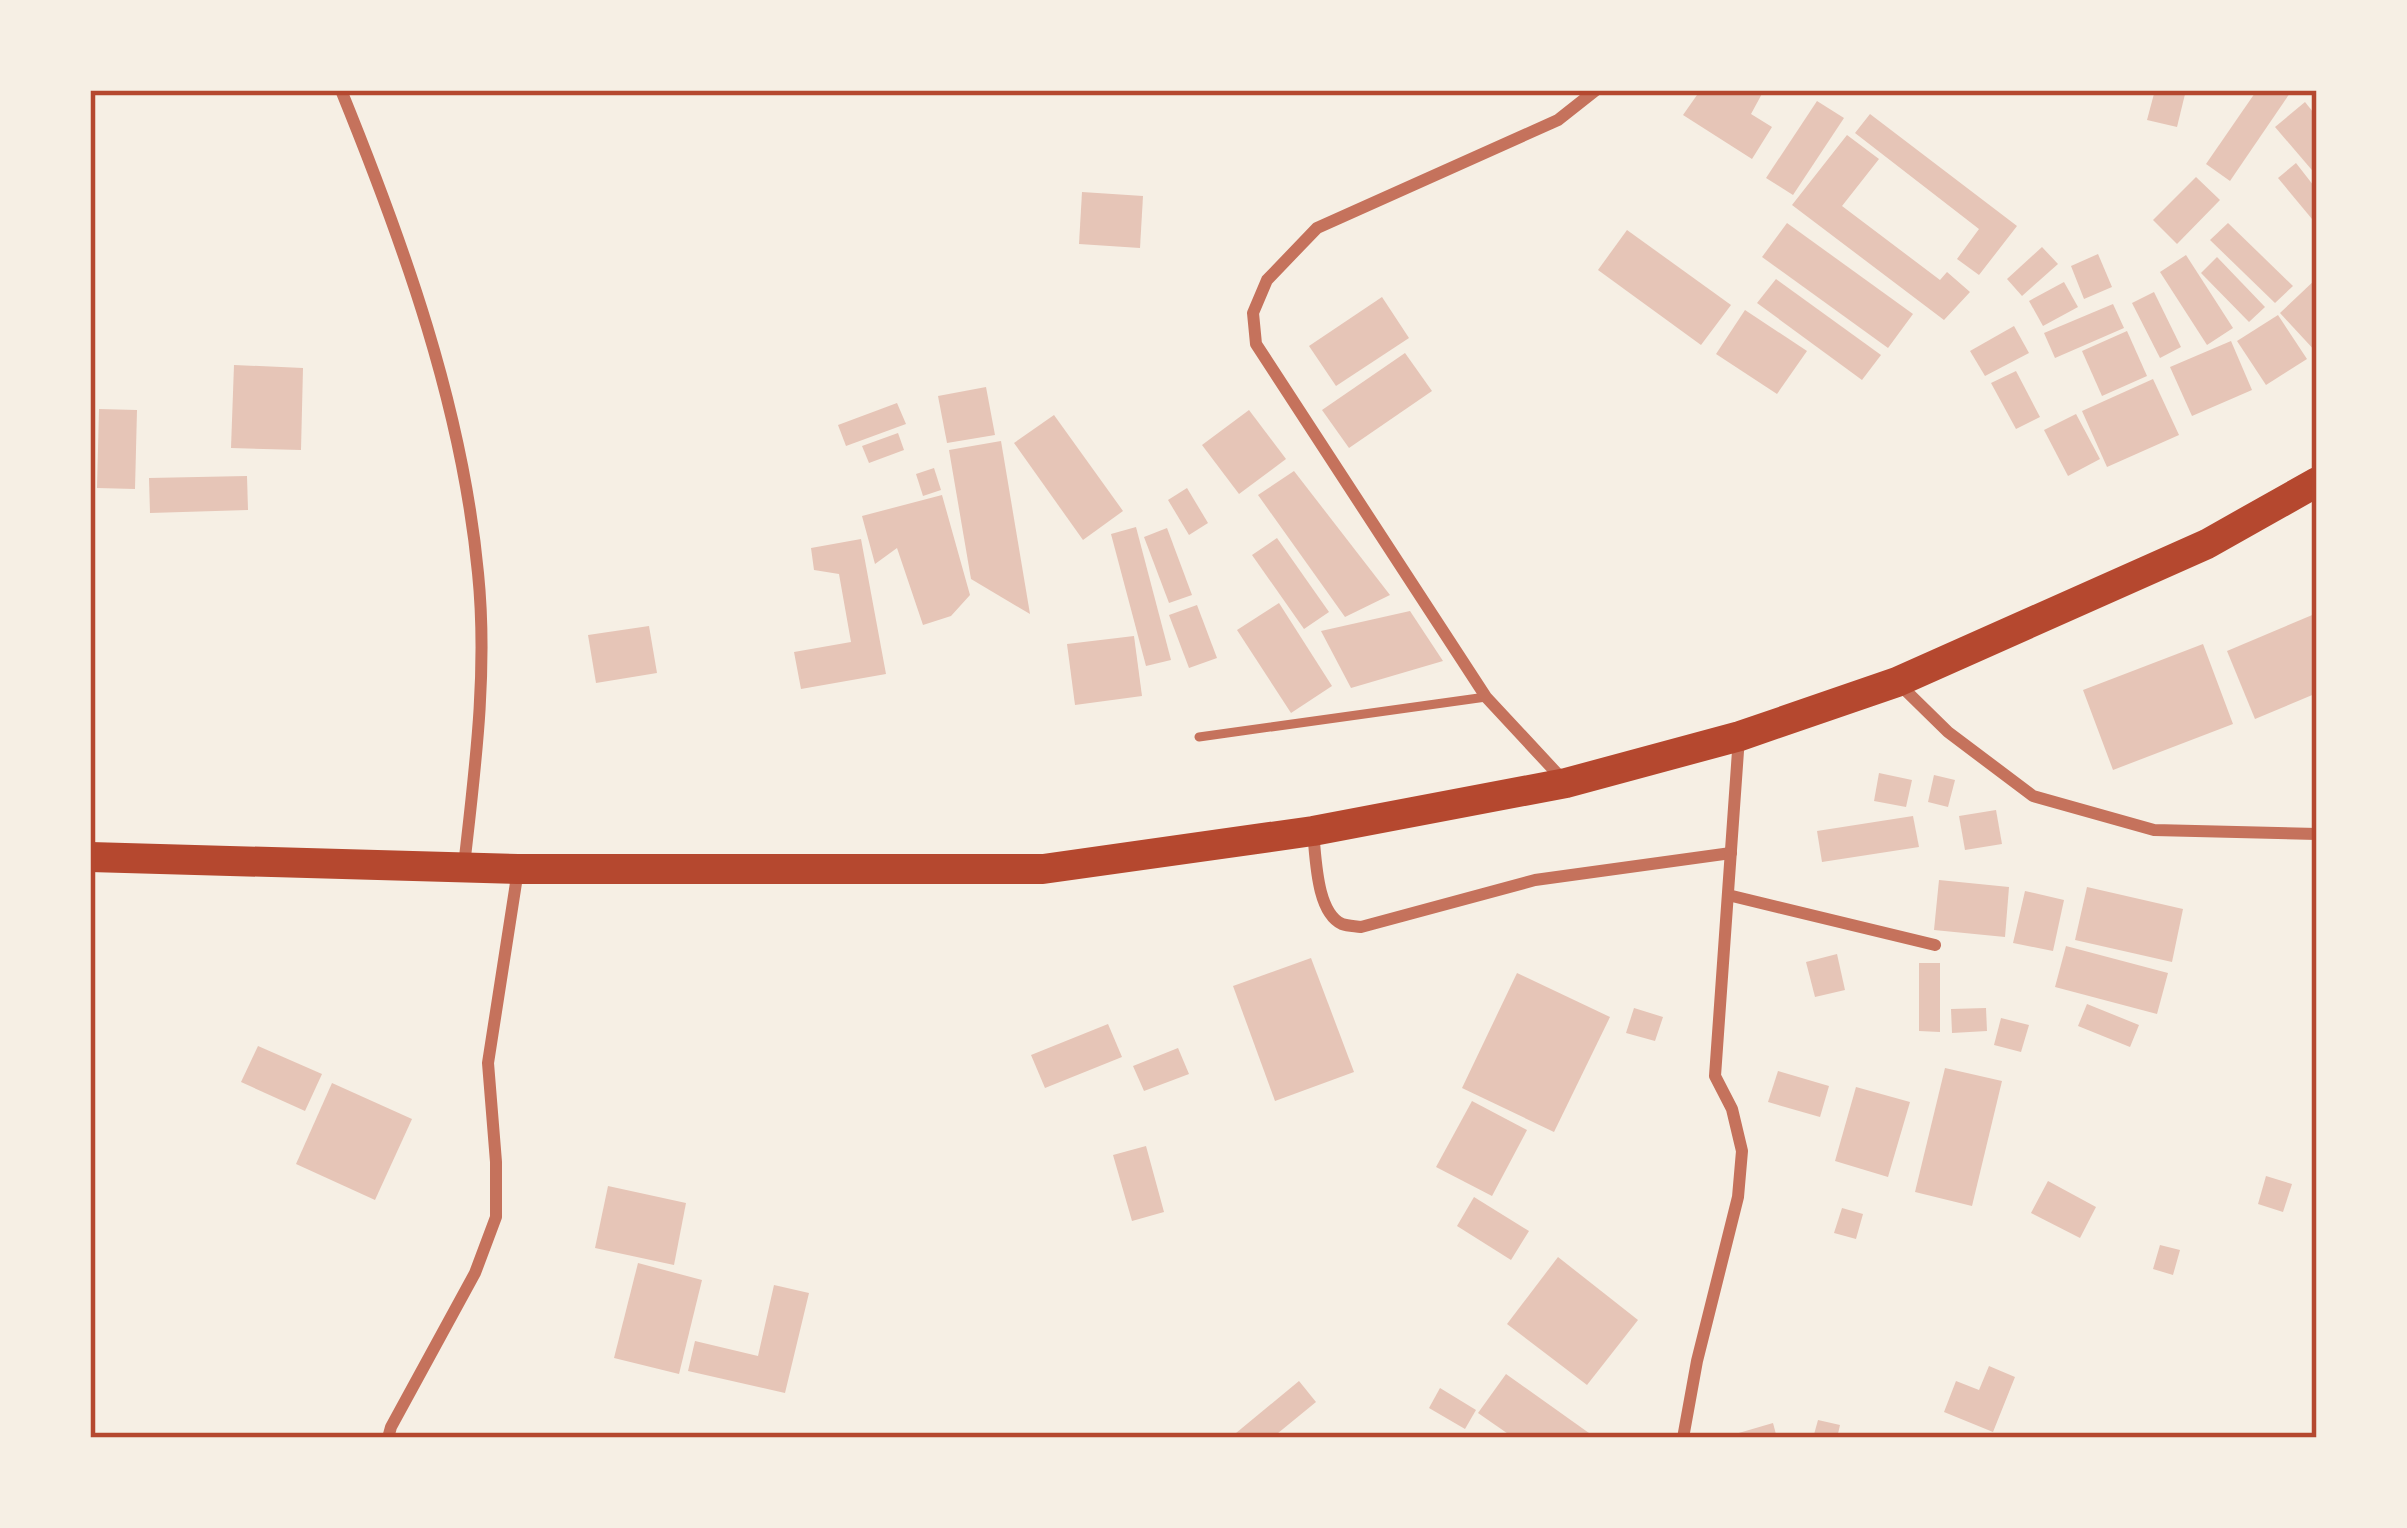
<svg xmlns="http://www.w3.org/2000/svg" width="2407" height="1528" font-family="'Source Serif 4',serif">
<rect width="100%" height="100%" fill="#f6efe4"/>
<g fill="#e6c5b7">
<path d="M1688,90H1764L1751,114L1772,127L1752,159L1683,115L1697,95Z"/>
<path d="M2155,90H2186L2177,127L2147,120Z"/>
<path d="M2257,90H2285L2290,93L2230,181L2206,164Z"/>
<path d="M1817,101L1844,118L1793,195L1766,178Z"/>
<path d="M2305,102L2317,117V176L2275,127Z"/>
<path d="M1870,114L2017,226L1979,275L1957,259L1979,229L1855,133Z"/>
<path d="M1847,135L1879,159L1842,206L1940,280L1947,272L1970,292L1944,320L1792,205Z"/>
<path d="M2296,163L2317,190V225L2278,178Z"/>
<path d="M2196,177L2220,200L2177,244L2153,220Z"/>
<path d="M1082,192L1143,196L1140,248L1079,244Z"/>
<path d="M1787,223L1913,314L1888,348L1762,257Z"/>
<path d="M2228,223L2293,286L2275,303L2210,240Z"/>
<path d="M1627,230L1731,305L1701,345L1598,270Z"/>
<path d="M2042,247L2058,264L2022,296L2007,279Z"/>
<path d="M2098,254L2112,287L2084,299L2071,266Z"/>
<path d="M2186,255L2233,328L2207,345L2160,272Z"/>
<path d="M2217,257L2265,307L2249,322L2201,273Z"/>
<path d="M2317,278V353L2280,313Z"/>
<path d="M1776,279L1881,355L1862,380L1757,303Z"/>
<path d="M2064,282L2078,307L2043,326L2029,301Z"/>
<path d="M2154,292L2181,347L2160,358L2132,303Z"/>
<path d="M1382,297L1409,338L1336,386L1309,346Z"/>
<path d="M2113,304L2124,328L2055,358L2044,333Z"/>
<path d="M1745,310L1807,351L1777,394L1716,354Z"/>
<path d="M2278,315L2307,359L2266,385L2237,341Z"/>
<path d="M2014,326L2029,353L1985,376L1970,351Z"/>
<path d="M2127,331L2147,376L2102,396L2082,351Z"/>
<path d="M2231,341L2252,390L2192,416L2170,367Z"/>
<path d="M1405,353L1432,391L1349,448L1322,410Z"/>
<path d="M234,365L303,368L301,450L231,448Z"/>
<path d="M2016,371L2040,417L2016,429L1991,383Z"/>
<path d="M2153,379L2179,435L2107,467L2082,411Z"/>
<path d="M986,387L995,435L947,443L938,396Z"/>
<path d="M897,403L906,424L846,446L838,425Z"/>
<path d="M99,409L137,410L135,489L97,488Z"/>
<path d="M1249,410L1286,459L1239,494L1202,445Z"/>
<path d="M2076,414L2100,459L2068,476L2044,430Z"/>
<path d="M1054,415L1123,511L1083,540L1014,443Z"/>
<path d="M898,433L904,450L869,463L862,446Z"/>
<path d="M1001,441L1030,614L971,579L949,450Z"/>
<path d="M934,468L941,490L923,496L916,474Z"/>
<path d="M1294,471L1390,595L1345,617L1258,495Z"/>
<path d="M247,476L248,510L150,513L149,478Z"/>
<path d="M1187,488L1208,523L1189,535L1168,500Z"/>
<path d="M942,495L970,595L951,616L923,625L897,548L875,564L862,516Z"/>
<path d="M1136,527L1171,660L1146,666L1111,534Z"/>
<path d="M1167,528L1192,595L1169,603L1144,537Z"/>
<path d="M1277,538L1329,612L1304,629L1252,555Z"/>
<path d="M861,539L886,674L801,689L794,652L851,642L839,574L814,570L811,548Z"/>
<path d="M1279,603L1332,686L1291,713L1237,630Z"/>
<path d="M1197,605L1217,658L1189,668L1169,615Z"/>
<path d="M1410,611L1443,661L1351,688L1321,631Z"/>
<path d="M2317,613V693L2255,719L2227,651Z"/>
<path d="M649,626L657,673L596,683L588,635Z"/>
<path d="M1134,636L1142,696L1075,705L1067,644Z"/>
<path d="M2203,644L2233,724L2113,770L2083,690Z"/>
<path d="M1879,773L1912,780L1906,807L1874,801Z"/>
<path d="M1934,775L1955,780L1948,807L1928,802Z"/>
<path d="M1996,810L2002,844L1965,850L1959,816Z"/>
<path d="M1913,816L1919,847L1822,862L1817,831Z"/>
<path d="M1939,880L2009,887L2005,937L1934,930Z"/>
<path d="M2087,887L2183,909L2172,962L2075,940Z"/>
<path d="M2025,891L2064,900L2053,951L2013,943Z"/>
<path d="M2066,946L2168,973L2157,1014L2055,987Z"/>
<path d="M1837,954L1845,990L1815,997L1806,962Z"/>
<path d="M1311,958L1354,1072L1275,1101L1233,986Z"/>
<path d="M1919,963H1940V1032L1919,1031Z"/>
<path d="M1517,973L1610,1017L1554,1132L1462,1088Z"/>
<path d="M2087,1004L2139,1025L2130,1047L2078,1026Z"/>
<path d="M1634,1008L1663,1017L1655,1041L1626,1033Z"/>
<path d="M1986,1008L1987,1031L1952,1033L1951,1009Z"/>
<path d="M2001,1018L2029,1025L2021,1052L1994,1045Z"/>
<path d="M1108,1024L1122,1057L1045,1088L1031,1055Z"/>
<path d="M258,1046L322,1074L305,1111L241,1082Z"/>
<path d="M1178,1048L1189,1074L1144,1091L1133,1066Z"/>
<path d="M1945,1068L2002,1081L1972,1206L1915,1192Z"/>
<path d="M1778,1071L1829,1086L1820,1117L1768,1102Z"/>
<path d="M332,1083L412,1119L375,1200L296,1164Z"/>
<path d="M1856,1087L1910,1102L1888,1177L1835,1161Z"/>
<path d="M1472,1101L1527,1130L1492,1196L1436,1167Z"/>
<path d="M1146,1146L1164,1212L1132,1221L1113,1155Z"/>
<path d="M2266,1176L2292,1184L2283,1212L2258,1204Z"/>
<path d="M2048,1181L2096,1207L2080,1238L2031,1213Z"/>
<path d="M608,1186L686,1203L674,1265L595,1248Z"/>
<path d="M1474,1197L1529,1231L1511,1260L1457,1226Z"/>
<path d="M1842,1208L1863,1214L1856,1239L1834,1233Z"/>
<path d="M2160,1245L2180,1250L2173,1275L2153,1269Z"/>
<path d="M1558,1257L1638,1320L1587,1385L1507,1324Z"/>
<path d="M638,1263L702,1280L679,1374L614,1358Z"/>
<path d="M774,1285L809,1293L785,1393L688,1371L695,1341L758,1356Z"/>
<path d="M1989,1366L2015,1377L1993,1432L1944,1412L1956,1381L1979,1390Z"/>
<path d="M1506,1374L1596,1438H1514L1478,1413Z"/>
<path d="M1299,1381L1316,1402L1272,1438H1230Z"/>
<path d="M1440,1388L1476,1410L1465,1429L1429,1408Z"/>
<path d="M1818,1420L1840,1425L1837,1438H1813Z"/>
<path d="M1773,1423L1777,1438H1725V1437Z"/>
</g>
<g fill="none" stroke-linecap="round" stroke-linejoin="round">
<path stroke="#c5725c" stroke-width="9" d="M1199,737L1486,697"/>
<g stroke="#c5725c" stroke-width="12">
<path d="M341,90C404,245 462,406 478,573C488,671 475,769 464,866"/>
<path d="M1898,683L1948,732L2033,796L2154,830L2317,834"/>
<path d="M1565,782L1486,697L1256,344L1253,313L1267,280L1317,228L1558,120L1596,90"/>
<path d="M1313,832C1316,857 1316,912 1342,924C1348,926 1355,926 1361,927L1535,880L1731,853"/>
<path d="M1728,895L1935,945"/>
<path d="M388,1438L391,1427L475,1273L496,1217V1162L488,1063L518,870"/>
<path d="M1683,1438L1697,1361L1738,1197L1742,1151L1732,1109L1715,1076L1739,737"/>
</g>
<path stroke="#b5482f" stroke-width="30" d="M90,857L518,869H1043L1313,831L1566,783L1740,736L1897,682L2207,544L2317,482"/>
</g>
<rect width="2407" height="1528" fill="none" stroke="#f6efe4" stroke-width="186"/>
<rect x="93" y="93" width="2221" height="1342" fill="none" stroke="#b5482f" stroke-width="4.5"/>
</svg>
